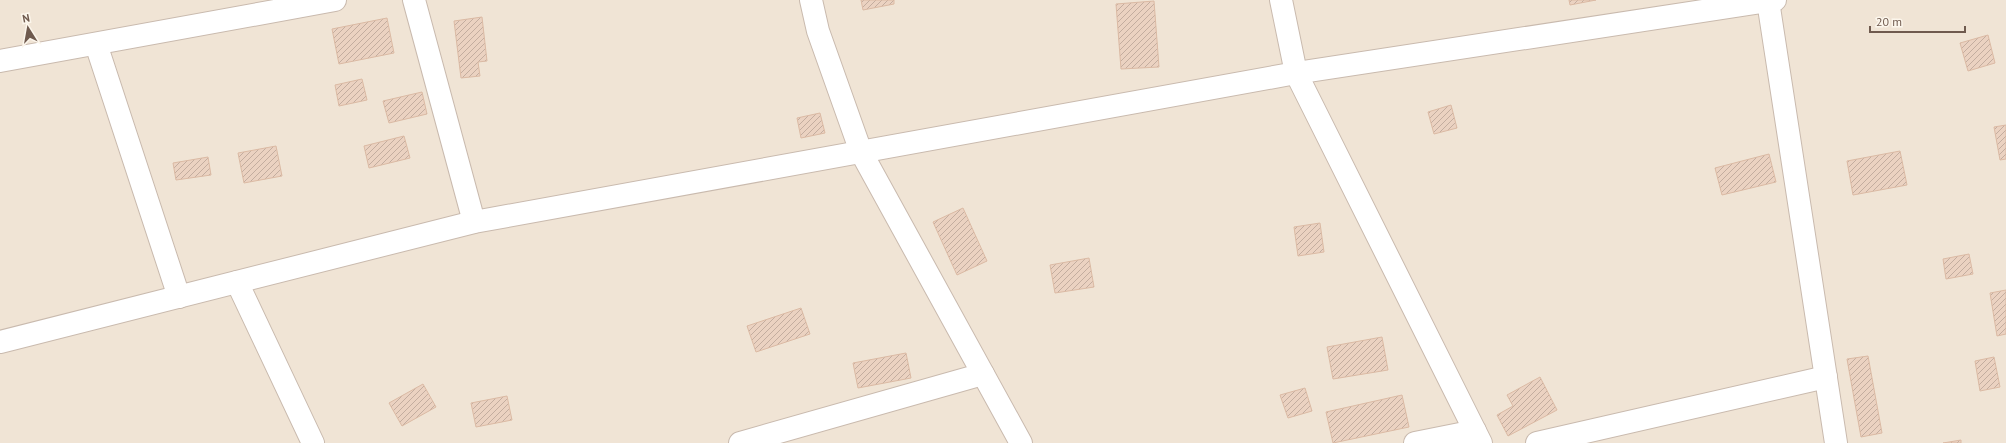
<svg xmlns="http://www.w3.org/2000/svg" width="2006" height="443" font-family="'PT Sans',sans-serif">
<defs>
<pattern id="building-hatch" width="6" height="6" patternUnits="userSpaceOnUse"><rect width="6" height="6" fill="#ebd2c1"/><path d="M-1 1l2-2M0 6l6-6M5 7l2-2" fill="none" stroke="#c3ad9f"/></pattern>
</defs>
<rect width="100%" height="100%" fill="#f9f2e6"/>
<rect fill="#f0e4d5" x="0" y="0" width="2006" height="443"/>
<g fill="url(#building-hatch)" stroke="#dbbaa4">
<path d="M861,0H894V4L863,10Z"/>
<path d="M1569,0H1596L1570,5Z"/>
<path d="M1154,1L1159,67L1121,69L1116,4Z"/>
<path d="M482,17L487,61L478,62L480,76L461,78L454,21Z"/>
<path d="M387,18L394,53L339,64L332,29Z"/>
<path d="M1988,35L1995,63L1968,71L1960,43Z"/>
<path d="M362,79L367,100L339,106L335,85Z"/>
<path d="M422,92L427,114L389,123L383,101Z"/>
<path d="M1451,105L1457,128L1434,134L1428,112Z"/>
<path d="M820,113L825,133L801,138L797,118Z"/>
<path d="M2006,125V159L2000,160L1994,127Z"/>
<path d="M404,136L410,158L369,168L364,146Z"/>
<path d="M276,146L282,176L244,183L238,153Z"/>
<path d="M1900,151L1907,185L1853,195L1847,161Z"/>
<path d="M1769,154L1776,182L1722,195L1715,168Z"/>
<path d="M208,157L211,175L176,180L173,163Z"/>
<path d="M963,208L987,261L957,275L933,222Z"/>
<path d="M1320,223L1324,252L1298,256L1294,227Z"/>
<path d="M1969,254L1973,274L1946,279L1943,259Z"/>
<path d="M1089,258L1094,287L1055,293L1050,265Z"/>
<path d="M2006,290V334L1997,336L1990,293Z"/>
<path d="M801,308L810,334L756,352L747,326Z"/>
<path d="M1382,337L1388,370L1333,379L1327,347Z"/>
<path d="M906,353L911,378L858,388L853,363Z"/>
<path d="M1868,356L1882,433L1861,437L1847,359Z"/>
<path d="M1994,357L2000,387L1980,391L1975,361Z"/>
<path d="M1540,377L1557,410L1508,436L1497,415L1513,406L1507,395Z"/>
<path d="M423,384L436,407L402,426L389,403Z"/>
<path d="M1305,388L1312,411L1288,418L1280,395Z"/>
<path d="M1402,395L1409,427L1333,443L1326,412Z"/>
<path d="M507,396L512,420L476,427L471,403Z"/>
<path d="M1961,440V443H1943Z"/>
</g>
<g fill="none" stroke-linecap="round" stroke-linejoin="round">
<defs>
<g id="minor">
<path d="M414,0L474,222"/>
<path d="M811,0L818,31L861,152L1021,443"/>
<path d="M1281,0L1296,73L1481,443"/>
<path d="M1768,1L1836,443"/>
<path d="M96,44L179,297"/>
<path d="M0,61L335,0"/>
<path d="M237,282L313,443"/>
<path d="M0,342L474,222L1296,73L1775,0"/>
<path d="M740,443L983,374"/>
<path d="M1415,443L1475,431"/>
<path d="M1537,443L1826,377"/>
</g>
</defs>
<use href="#minor" stroke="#c9baae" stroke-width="24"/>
<use href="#minor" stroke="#fff" stroke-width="22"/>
</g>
<g transform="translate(28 28) rotate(349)" stroke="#fcf6ec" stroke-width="3" paint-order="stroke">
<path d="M0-3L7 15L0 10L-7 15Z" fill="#6f5a4e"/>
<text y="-6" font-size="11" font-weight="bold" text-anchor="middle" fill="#6f5a4e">N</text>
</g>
<path d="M1870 26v6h95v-6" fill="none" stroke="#6f5a4e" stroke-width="2"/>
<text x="1876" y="26" font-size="12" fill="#6f5a4e" stroke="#fcf6ec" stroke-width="3" paint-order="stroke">20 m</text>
</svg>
